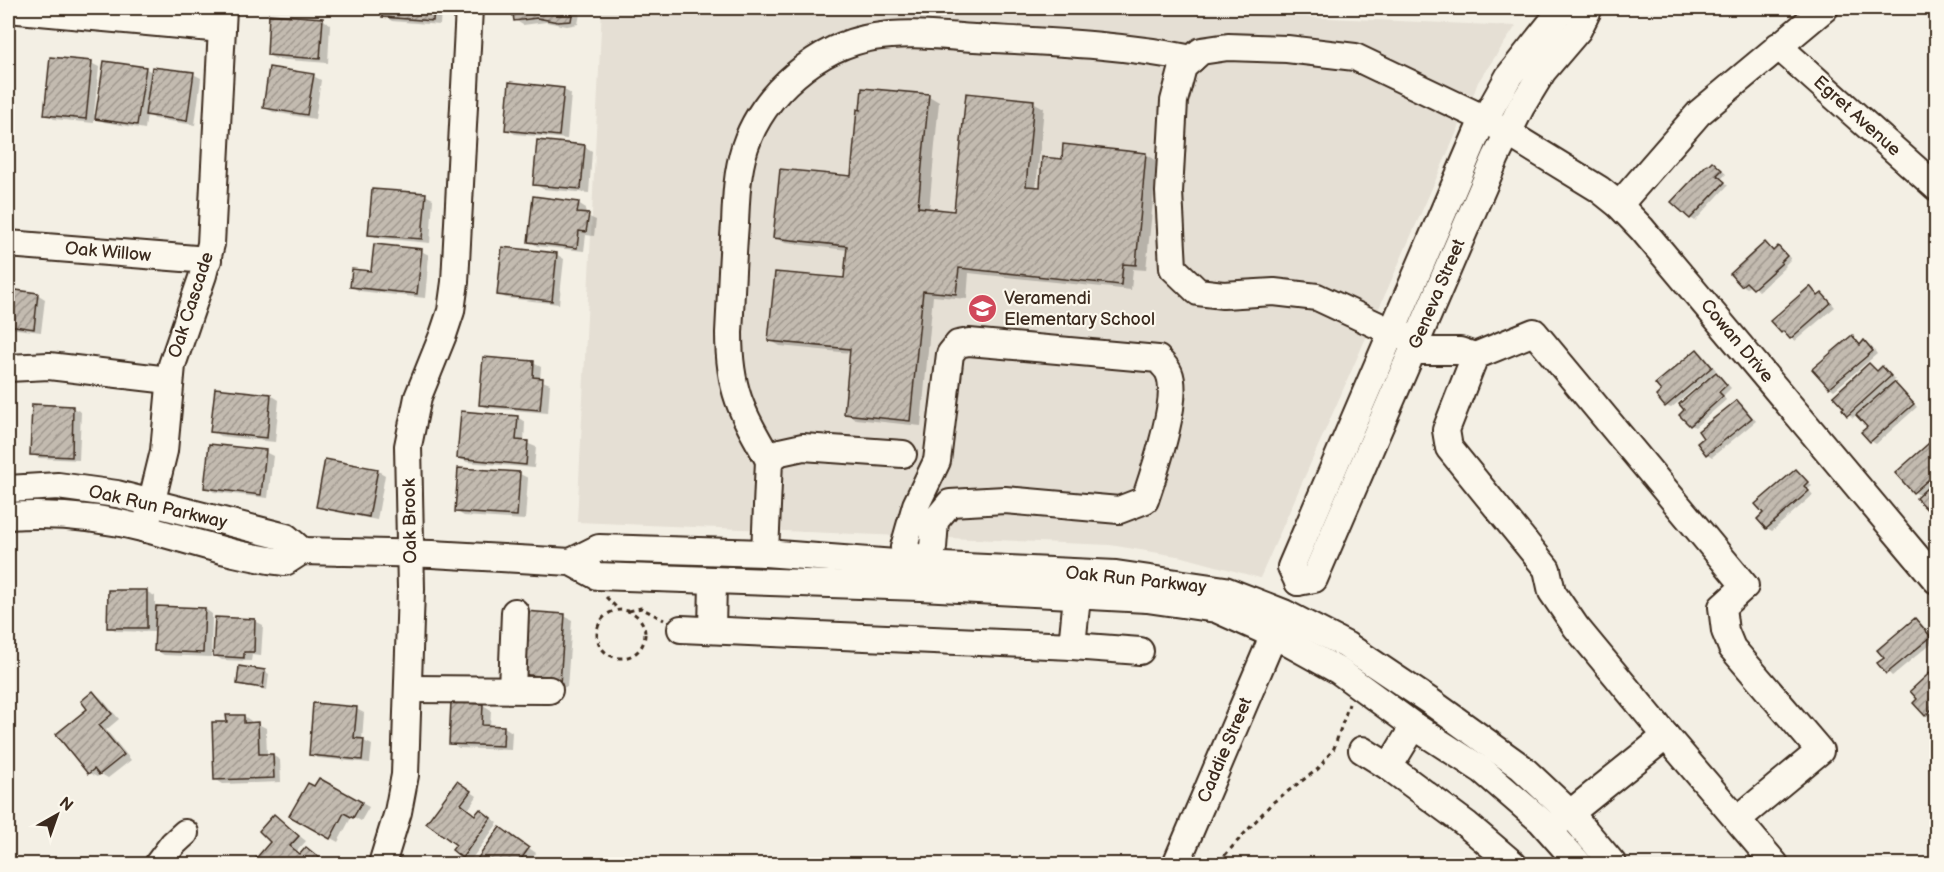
<svg xmlns="http://www.w3.org/2000/svg" width="1944" height="872" font-family="'Balsamiq Sans',sans-serif">
<defs>
<pattern id="building-hatch" width="6" height="6" patternUnits="userSpaceOnUse" patternTransform="scale(1.5)"><rect width="6" height="6" fill="#c3bbb0"/><path d="M-1 1l2-2M0 6l6-6M5 7l2-2" fill="none" stroke="#a0988f"/></pattern>
</defs>
<rect width="100%" height="100%" fill="#f3efe4"/>
<filter id="ink" filterUnits="userSpaceOnUse"><feTurbulence type="fractalNoise" baseFrequency=".0167" numOctaves="2"/><feDisplacementMap in="SourceGraphic" scale="12" xChannelSelector="R" yChannelSelector="G"/><feConvolveMatrix kernelMatrix="1 2 1 2 8 2 1 2 1" color-interpolation-filters="sRGB"/></filter>
<g filter="url(#ink)">
<path fill="#e5dfd4" d="M602,8H1088L1516,26L1478,82L1474,93L1260,578L1183,557L1110,545L577,522Z"/>
<g fill="#0003">
<path d="M292,8H322V11Z"/>
<path d="M384,8H441L440,25L392,21L384,16Z"/>
<path d="M514,8H571L580,14L578,24L567,26L546,22L523,25L515,20Z"/>
<path d="M322,19L330,24L328,63L276,59L268,55Z"/>
<path d="M91,63L99,67L94,114H97L145,68L153,73L193,74L201,78L195,125L155,119L147,114L145,129L104,122L94,117V123L54,119L46,114Z"/>
<path d="M313,76L321,80L315,119L273,112L265,108Z"/>
<path d="M563,89L571,94L567,139L515,134L507,129Z"/>
<path d="M929,96L939,102L929,210L956,213L1033,102L1044,108L1036,188L1041,189L1063,160L1064,146L1146,154L1157,161L1146,270L1133,269L1131,290L969,273L967,299L933,296L921,426L856,419L845,413L851,353L780,346L770,340L845,280L848,250L785,243L775,237L852,177Z"/>
<path d="M584,146L592,151L589,193L543,189L535,184Z"/>
<path d="M1717,166L1726,174L1721,179L1728,185L1695,221L1690,218Z"/>
<path d="M425,195L433,199L430,243L377,238L370,234Z"/>
<path d="M578,203L586,208L585,215L596,220L594,236L586,235L584,251L537,246L530,241Z"/>
<path d="M1766,244L1775,251L1778,248L1783,251L1791,259L1785,265L1786,266L1759,291L1751,284L1747,288L1742,285Z"/>
<path d="M421,251L429,255L425,298L359,291L351,286L372,273Z"/>
<path d="M556,254L564,259L559,304L506,298L498,294Z"/>
<path d="M1810,288L1820,297L1822,295L1827,298L1835,307L1795,341L1782,332Z"/>
<path d="M8,291L37,294L45,299L41,332L8,328Z"/>
<path d="M1852,337L1861,345L1865,342L1870,345L1877,354L1834,390L1830,387Z"/>
<path d="M1697,350L1702,353L1716,370L1713,373L1721,377L1731,388L1723,396L1726,400L1695,427L1691,425L1709,380L1707,378L1671,408L1666,406Z"/>
<path d="M533,363L541,367L540,380L550,384L548,413L488,408L480,404Z"/>
<path d="M1869,365L1878,371L1882,368L1887,371L1895,380L1892,382L1899,386L1917,407L1876,444L1871,441L1869,428L1857,414L1853,418L1844,409Z"/>
<path d="M216,390L271,395L279,400L275,442L220,436L212,431Z"/>
<path d="M1737,402L1742,404L1756,421L1712,457L1707,454L1705,439Z"/>
<path d="M33,406L73,408L81,412L79,460L39,458L31,454Z"/>
<path d="M517,417L525,422L524,442L536,447L534,468L467,462L459,458Z"/>
<path d="M1936,439V517L1921,496L1914,492L1898,473Z"/>
<path d="M8,440L10,461H8Z"/>
<path d="M265,452L273,456L268,498L214,492L206,487Z"/>
<path d="M459,469L520,474L528,478L525,520L464,516L456,511Z"/>
<path d="M1797,470L1812,486L1808,489L1813,495L1772,531L1767,528L1765,514Z"/>
<path d="M378,471L385,475L377,520L326,510L318,506Z"/>
<path d="M147,592L155,596V607L205,609L212,614L211,657L164,655L156,650L157,632L117,631L109,627Z"/>
<path d="M564,616L572,620L567,687L547,686L521,674Z"/>
<path d="M216,619L255,621L263,625L261,656L252,655L251,661L222,660L214,655Z"/>
<path d="M1915,619L1920,622L1935,640L1892,676L1879,663L1886,658Z"/>
<path d="M1936,669V712L1931,717L1926,715L1919,699L1912,691Z"/>
<path d="M264,671L269,674L267,690L244,686L239,683Z"/>
<path d="M94,693L101,698L119,719L106,730L131,760L108,778L101,774L97,777L89,773L90,709Z"/>
<path d="M483,705L491,710L490,727H504L512,732L511,750L459,748L451,743Z"/>
<path d="M356,709L364,713L362,740L372,745L370,763L318,758L310,754Z"/>
<path d="M244,716L251,721L252,724H258L266,728L267,756L272,755L280,760L281,782L223,784L215,779L229,723Z"/>
<path d="M319,780L369,807L361,821L352,816L338,842L291,816Z"/>
<path d="M465,788L477,796L468,810L476,816L488,815L498,823L470,861L462,857L458,844L428,823Z"/>
<path d="M274,816L306,841L297,851L301,855L307,849L328,864H256L254,863L273,842Z"/>
<path d="M508,833L536,853L528,864H481L477,862Z"/>
</g>
<g fill="url(#building-hatch)" stroke="#3b2a1e" stroke-width="1.5">
<path d="M383,8H434L433,21L382,17Z"/>
<path d="M512,8H573L571,21L558,22L537,18L514,21Z"/>
<path d="M269,14L323,18L320,59L267,55Z"/>
<path d="M50,57L92,61L86,119L44,115Z"/>
<path d="M104,61L146,67L137,125L95,119Z"/>
<path d="M152,67L194,72L187,121L145,115Z"/>
<path d="M269,67L314,74L307,115L263,108Z"/>
<path d="M509,82L564,88L559,136L505,130Z"/>
<path d="M862,88L929,94L918,207L954,211L966,93L1034,100L1026,186L1040,187L1042,157L1062,159L1063,144L1146,153L1136,265L1123,264L1121,285L959,268L956,294L923,291L910,421L844,414L850,349L768,341L775,272L844,278L847,246L773,238L780,169L851,176L857,109L860,110Z"/>
<path d="M537,140L585,145L581,189L533,185Z"/>
<path d="M1712,161L1722,170L1717,175L1725,182L1690,219L1671,202L1707,164L1708,165Z"/>
<path d="M372,189L426,193L422,239L368,235Z"/>
<path d="M533,196L579,202L577,213L589,214L586,232L579,231L577,248L528,242Z"/>
<path d="M1765,242L1773,251L1778,246L1787,256L1781,262L1782,263L1753,289L1746,282L1741,286L1730,274Z"/>
<path d="M374,244L422,249L417,294L350,287L352,269L371,271Z"/>
<path d="M502,247L557,253L552,301L497,295Z"/>
<path d="M1810,286L1818,296L1822,293L1831,303L1790,339L1783,331L1781,333L1770,321Z"/>
<path d="M8,289L38,293L34,329L8,325Z"/>
<path d="M1852,335L1860,345L1864,340L1873,351L1829,388L1812,369Z"/>
<path d="M1697,349L1712,367L1665,407L1656,396L1661,391L1655,384Z"/>
<path d="M483,357L534,361L533,377L543,378L540,410L479,405Z"/>
<path d="M1869,363L1877,371L1882,366L1891,376L1847,416L1842,409L1844,408L1833,396Z"/>
<path d="M1716,372L1727,385L1719,392L1723,396L1690,426L1679,415L1684,410L1679,404Z"/>
<path d="M1894,382L1914,404L1870,442L1861,432L1867,427L1856,415Z"/>
<path d="M215,388L271,394L267,438L210,432Z"/>
<path d="M1737,400L1752,418L1706,455L1697,443L1703,438L1698,431Z"/>
<path d="M32,404L73,406L72,457L30,455Z"/>
<path d="M461,411L518,416L516,440L528,441L526,465L457,458Z"/>
<path d="M1936,437V473L1913,493L1895,473Z"/>
<path d="M209,444L266,450L261,495L204,488Z"/>
<path d="M325,459L378,469L369,517L316,507Z"/>
<path d="M458,468L520,472L517,516L455,512Z"/>
<path d="M1796,469L1808,482L1804,486L1809,491L1766,529L1757,519L1763,513L1755,504Z"/>
<path d="M1936,480V513L1933,516L1916,498Z"/>
<path d="M108,590H147V628H107Z"/>
<path d="M156,606L205,608L203,653L154,651Z"/>
<path d="M524,611L565,614L560,684L538,682V676L519,674Z"/>
<path d="M215,617L255,619L254,652H244V658L213,656Z"/>
<path d="M1915,618L1931,637L1886,674L1877,663L1884,658L1877,650Z"/>
<path d="M239,666L265,670L263,688L237,684Z"/>
<path d="M1936,667V705L1925,716L1913,703L1917,699L1910,691Z"/>
<path d="M93,691L112,714L99,725L124,755L99,775L94,769L88,774L56,734L87,709L81,701Z"/>
<path d="M451,702L483,704L482,725L504,726L503,746L449,744Z"/>
<path d="M313,703L357,707L354,738L364,739L362,760L309,755Z"/>
<path d="M226,715H244V723L258,722L259,754H273L274,778L214,780L212,722H227Z"/>
<path d="M319,778L362,802L353,818L344,813L330,839L289,816L308,783L314,786Z"/>
<path d="M457,781L471,791L461,804L475,815L480,809L491,818L462,858L452,850L456,845L426,823Z"/>
<path d="M274,814L299,836L290,846L300,854L306,847L327,864L252,863L270,842L259,831Z"/>
<path d="M500,827L529,848L519,862L523,864H478L475,862Z"/>
</g>
<g fill="none" stroke-linecap="round" stroke-linejoin="round">
<defs>
<g id="minor">
<path d="M8,9L222,29"/>
<path d="M1778,46L1936,187"/>
<path d="M1619,205L1699,113L1825,8"/>
<path d="M8,244L208,260"/>
<path d="M1417,340L1392,332L1317,297L1274,292L1223,295L1198,292L1173,268L1169,192L1174,101L1183,67L1201,51L1228,47L1287,49L1355,57L1485,119L1599,189L1619,205L1642,229L1936,580"/>
<path d="M1413,351H1460L1475,356"/>
<path d="M8,368L49,366L169,380"/>
<path d="M769,460C741,411 729,390 729,333C731,296 732,260 735,224C736,198 737,172 745,147C763,93 818,46 874,37C907,31 942,36 974,38C1046,42 1121,44 1192,59"/>
<path d="M8,489L58,486L117,494L286,537L302,551"/>
<path d="M8,516C54,513 100,517 146,529C192,541 237,557 285,562L302,551L432,554L571,562L597,576L920,587L1147,599L1216,609L1274,635L1339,671L1414,726L1482,770L1541,821L1579,864"/>
<path d="M145,529L164,451L172,365L203,275L211,244L223,8"/>
<path d="M765,553L769,460L780,452L803,447L903,454"/>
<path d="M571,562L599,548L765,553L921,565L1116,574L1225,590L1284,613L1346,645L1431,702L1521,767L1570,813L1613,864"/>
<path d="M921,577V565L933,548L935,521L950,503L1005,500L1119,510L1145,500C1154,473 1180,398 1169,373C1167,368 1161,363 1158,359L969,342L958,344L950,354L937,461L916,505L904,547L921,565"/>
<path d="M1298,582L1314,579L1496,157L1521,107L1543,71L1578,30L1589,8"/>
<path d="M1298,582L1291,567L1478,131L1509,76L1563,8"/>
<path d="M681,629L1072,646L1140,651"/>
<path d="M712,630L713,581"/>
<path d="M1072,646L1077,596"/>
<path d="M409,689L549,690"/>
<path d="M512,689L515,612"/>
<path d="M1414,726L1389,767L1466,824L1513,864"/>
<path d="M1666,736L1576,627L1552,592L1547,569L1449,448L1446,430L1475,356L1534,332L1745,586L1722,607L1725,631L1732,648L1820,751L1738,819"/>
<path d="M1362,750L1389,767"/>
<path d="M1558,823L1666,736L1775,864"/>
<path d="M158,864L173,844L185,833"/>
<path d="M382,864L398,812L405,775L411,589L408,446L418,397L443,335L451,311L455,282L469,8"/>
<path d="M1176,864L1280,620"/>
</g>
</defs>
<use href="#minor" stroke="#3b2a1e" stroke-width="30"/>
<g stroke="#3b2a1e" stroke-width="3" stroke-dasharray="4.5 4.5" stroke-linecap="butt">
<path d="M606,597L618,609"/>
<circle cx="621" cy="634" r="24"/>
<path d="M629,611L641,608L664,620"/>
<path d="M1221,864L1225,855L1272,803L1318,769L1334,748L1349,704"/>
</g>
<use href="#minor" stroke="#fbf7ec" stroke-width="26"/>
</g>
</g>
<defs>
<symbol id="school-disc" viewBox="-11 -11 22 22"><circle r="9.5" fill="#d1495b" stroke="#fbf7ec"/><path d="M0-5L7-2L0 1L-7-2ZM-4 1L0 2.5L4 1V4Q0 6-4 4Z" fill="#fff"/></symbol>
</defs>
<g fill-rule="evenodd">
<use href="#school-disc" x="966" y="292" width="33" height="33"/>
</g>
<g text-anchor="middle" dominant-baseline="central" stroke-width="4.5" stroke-linejoin="round" paint-order="stroke">
<g font-size="18" fill="#3b2a1e" stroke="#fbf7ec">
<text transform="translate(1857 116) rotate(42)">Egret Avenue</text>
<text transform="translate(108 252) rotate(5)">Oak Willow</text>
<text transform="translate(1437 294) rotate(-67)">Geneva Street</text>
<text transform="translate(191 305) rotate(-72)">Oak Cascade</text>
<text transform="translate(1737 341) rotate(50)">Cowan Drive</text>
<text transform="translate(158 507) rotate(13)">Oak Run Parkway</text>
<text transform="translate(410 521) rotate(-91)">Oak Brook</text>
<text transform="translate(1136 580) rotate(6)">Oak Run Parkway</text>
<text transform="translate(1225 750) rotate(-67)">Caddie Street</text>
</g>
<g font-size="18" fill="#3b2a1e" stroke="#fbf7ec" text-anchor="start">
<text x="1004" y="298">Veramendi<tspan x="1004" dy="21">Elementary School</tspan></text>
</g>
</g>
<rect width="1944" height="872" fill="none" stroke="#fbf7ec" stroke-width="30"/>
<rect x="15" y="15" width="1914" height="842" fill="none" stroke="#3b2a1e" stroke-width="2" filter="url(#ink)"/>
<g transform="translate(57 815) rotate(40)" stroke="#fbf7ec" stroke-width="4.5" paint-order="stroke">
<path d="M0-4.5L10 22L0 15L-10 22Z" fill="#3b2a1e"/>
<text y="-9" font-size="16" font-weight="bold" text-anchor="middle" fill="#3b2a1e">N</text>
</g>
</svg>
